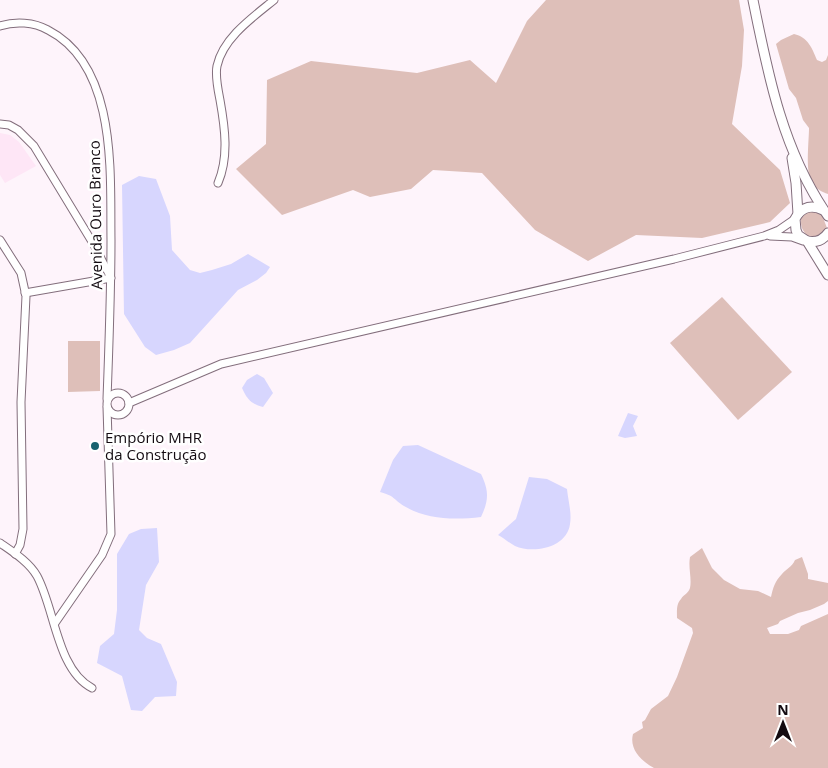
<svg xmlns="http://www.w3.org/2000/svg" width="828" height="768" font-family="'Open Sans',sans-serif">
<rect width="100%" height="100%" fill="#fef4fb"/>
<path fill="#fee6f6" d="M0,133L10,135L19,142L36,166L5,183L0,175Z"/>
<g fill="#debfb9">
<path d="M546,0H739L744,30L742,66L732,124L780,170L790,203L770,222L702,238L636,235L588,261L535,230L482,173L433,170L411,189L370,197L353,190L282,215L236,169L266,144L267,80L311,61L417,73L470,60L496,83L527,21Z"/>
<path d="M794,34C808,37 812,48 817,60L822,62L826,60L828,55V194C822,192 816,189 812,183C805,172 809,141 809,128L803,120L796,98L789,89L776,44L781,40Z"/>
<path d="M815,209L822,215L827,228L822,237L810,238C802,232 800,225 801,216L805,211Z"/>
<path d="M722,297L792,372L738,420L670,343Z"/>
<path d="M68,341H100V391L68,392Z"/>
<path d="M702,548L712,568L724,580L740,589L758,591L771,597C773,588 775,581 782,574C786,569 792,567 795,560L802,557L808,574V579L828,583V601L824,604L810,610L798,613L780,621L778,624L767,628L770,634H788L799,630L801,626L828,614V768H654C641,761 629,749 633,734L643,728L642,722L645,720L651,709L668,696L677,677L693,633L692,628L677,618C677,612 676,604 681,599C684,594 688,594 690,588C692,578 688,568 690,557Z"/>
</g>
<g fill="#d7d6fe">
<path d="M139,176L156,179L170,216L172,250L190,270L200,273L212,270L231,264L248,254L270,267L266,273L257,280L238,290L190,343L174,350L156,355L145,347L124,314L122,185Z"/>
<path d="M257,374L264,378L273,393L263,407C251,404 247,399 242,388L247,380Z"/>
<path d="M628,413L638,416L633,426L637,436L625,438L618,436Z"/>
<path d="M418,445L481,474C489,491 489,500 481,517C455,520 427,520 404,506C393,499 395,496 380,492L393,460L403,446Z"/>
<path d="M529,477L547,479L567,489C568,500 572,513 570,524C567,548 533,554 515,546C509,543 504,538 498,535L516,519Z"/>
<path d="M157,528L159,562L146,585L139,630L147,638L161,644L177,682L176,696L155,697L142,711L131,710L122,676L97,663L100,646L114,634L117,610V554L129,534L141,529Z"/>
</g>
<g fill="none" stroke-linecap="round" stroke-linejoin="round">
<defs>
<g id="minor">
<path d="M0,26C15,21 34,22 48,30C118,66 110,174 111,240C111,293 109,346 107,399"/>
<path d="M0,124L9,125L18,130L34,146L94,245L111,278L25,293"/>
<path d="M218,183C229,157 225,128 220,100C218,90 215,76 217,66C223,38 253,17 274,0"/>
<path d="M770,236L792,237L803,241"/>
<path d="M0,240L21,273L26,296L21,402L23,529L20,545L15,554"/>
<circle cx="118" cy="404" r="11"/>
<path d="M129,403L221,364L674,259L764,236L779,230L795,219"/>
<path d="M0,543C13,552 29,562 37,576C55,609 57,670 92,688"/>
<path d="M55,623L102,555L111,534L107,407"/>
</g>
<g id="major">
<path d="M753,0C768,75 783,152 828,216"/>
<path d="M792,158L796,183L798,214L795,219L796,230L798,235L807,241L828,275"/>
<path d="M798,214C805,206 813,205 823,210"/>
<path d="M807,241C816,243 823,240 828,233"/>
</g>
</defs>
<use href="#minor" stroke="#836e7c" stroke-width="9"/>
<use href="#major" stroke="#836e7c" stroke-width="11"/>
<use href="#minor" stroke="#fff" stroke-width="7"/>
<use href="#major" stroke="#fff" stroke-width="9"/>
</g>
<circle fill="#17636e" stroke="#fff" stroke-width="2" cx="95" cy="446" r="5"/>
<g text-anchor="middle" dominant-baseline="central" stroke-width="5" stroke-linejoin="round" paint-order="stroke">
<g font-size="15" fill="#130b11" stroke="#fff">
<text transform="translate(95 215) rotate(-91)">Avenida Ouro Branco</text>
</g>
<g font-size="15" fill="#130b11" stroke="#fff" text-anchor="start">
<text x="105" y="437">Empório MHR<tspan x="105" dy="17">da Construção</tspan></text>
</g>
</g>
<g transform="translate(783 723)" stroke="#ffffff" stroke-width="4" paint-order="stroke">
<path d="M0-4L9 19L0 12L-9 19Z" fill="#130b11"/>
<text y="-8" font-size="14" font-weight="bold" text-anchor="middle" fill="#130b11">N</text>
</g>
</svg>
